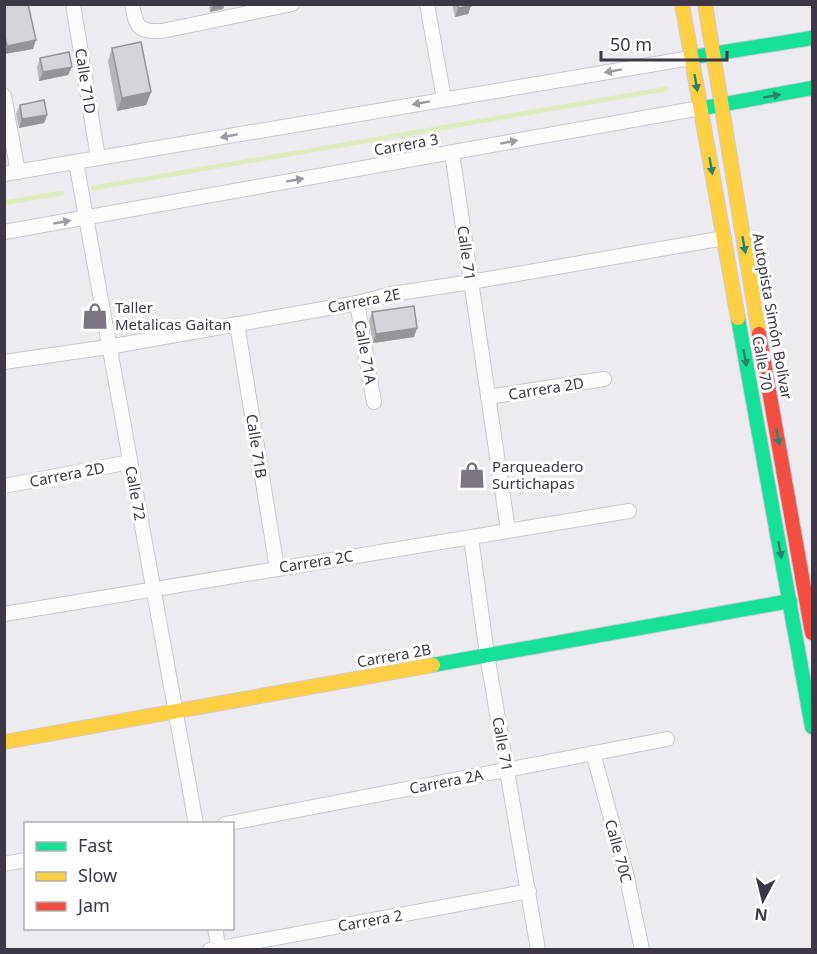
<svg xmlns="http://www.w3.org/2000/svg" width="817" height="954" font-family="'Noto Sans',sans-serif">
<rect width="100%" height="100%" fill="#eeebf0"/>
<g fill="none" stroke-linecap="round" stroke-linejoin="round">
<g stroke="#e1ecbe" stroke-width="5">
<path d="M93,188L666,89"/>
<path d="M4,203L62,193"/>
</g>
<defs>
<g id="street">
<path d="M73,4L98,158"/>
<path d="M132,4C136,27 138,32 162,31L292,4"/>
<path d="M427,4L444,99"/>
<path d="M4,96L18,172"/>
<path d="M452,153L508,530"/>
<path d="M76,162L196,824"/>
<path d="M4,174L691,58"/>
<path d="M4,232L700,108"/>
<path d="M357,303L374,402"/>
<path d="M237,324L277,568"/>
<path d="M4,362L108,347L357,303L392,294L471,282L724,238"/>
<path d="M488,397L604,379"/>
<path d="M4,486L130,462"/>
<path d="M471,537L487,655L538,950"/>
<path d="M4,614L629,511"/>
<path d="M593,753L626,873L642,950"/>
<path d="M225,824L667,739"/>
<path d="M4,864L26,860"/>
<path d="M215,928L219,950"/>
<path d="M210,950L529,891"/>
</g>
<g id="fast">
<path d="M700,56L812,38"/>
<path d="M709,107L812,88"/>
<path d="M738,318L812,727"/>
<path d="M433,665L790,601"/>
</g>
<g id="slow">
<path d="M682,4L738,318"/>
<path d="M705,4L759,334"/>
<path d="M4,742L433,665"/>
</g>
<path id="jam" d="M759,334L812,633"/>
</defs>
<use href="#street" stroke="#cac7cd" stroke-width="16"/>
<use href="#fast" stroke="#d1c9d6" stroke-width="16"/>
<use href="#slow" stroke="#d1c9d6" stroke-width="16"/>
<use href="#jam" stroke="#d1c9d6" stroke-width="16"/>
<use href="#street" stroke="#fcfcfd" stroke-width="14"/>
<use href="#fast" stroke="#16e098" stroke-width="14"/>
<use href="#slow" stroke="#ffcf43" stroke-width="14"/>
<use href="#jam" stroke="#f24e42" stroke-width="14"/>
</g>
<g fill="#b8b5bb">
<path d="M4,4L33,49L4,54Z"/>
<path d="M209,4H225L223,9L210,12Z"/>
<path d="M452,4H471L468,14L455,17Z"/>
<path d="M112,48L151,92L146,105L117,111L108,61Z"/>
<path d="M40,58L72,67L68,75L39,81L37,67Z"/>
<path d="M20,105L47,115L44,123L19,128L16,114Z"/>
<path d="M372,312L417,328L414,337L373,343L369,321Z"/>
</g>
<g fill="#969499">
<path d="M213,4H225L223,9L210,12Z"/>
<path d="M471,6L468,14L455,17L458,8Z"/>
<path d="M36,40L33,49L4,54L7,46Z"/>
<path d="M72,67L68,75L39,81L43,72Z"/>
<path d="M151,92L146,105L117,111L122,98Z"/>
<path d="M47,115L44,123L19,128L22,119Z"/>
<path d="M417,328L414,337L373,343L376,334Z"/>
</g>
<g fill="#d6d3da" stroke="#969499" stroke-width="1.5">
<path d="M4,4H28L36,40L7,46L4,33Z"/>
<path d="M457,4H471V6L458,8Z"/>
<path d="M141,42L151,92L122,98L112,48Z"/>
<path d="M69,52L72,67L43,72L40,58Z"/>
<path d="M44,100L47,115L22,119L20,105Z"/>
<path d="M414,306L417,328L376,334L372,312Z"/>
</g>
<defs><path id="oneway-solid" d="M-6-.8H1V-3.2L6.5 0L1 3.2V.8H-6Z" transform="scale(1.5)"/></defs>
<g fill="#9c9aa2">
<use href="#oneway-solid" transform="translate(613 71) rotate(170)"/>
<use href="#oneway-solid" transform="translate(421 103) rotate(170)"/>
<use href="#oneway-solid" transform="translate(229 136) rotate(170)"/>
<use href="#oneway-solid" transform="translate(509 142) rotate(-10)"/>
<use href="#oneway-solid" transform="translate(295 180) rotate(-10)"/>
<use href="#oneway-solid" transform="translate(62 222) rotate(-10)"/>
</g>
<g fill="#2b836b">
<use href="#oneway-solid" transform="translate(696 83) rotate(80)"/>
<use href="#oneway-solid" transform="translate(772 96) rotate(-10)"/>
<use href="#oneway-solid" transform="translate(711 166) rotate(80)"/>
<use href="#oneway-solid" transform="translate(744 245) rotate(80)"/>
<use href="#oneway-solid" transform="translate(745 358) rotate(80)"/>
<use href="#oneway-solid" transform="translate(778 437) rotate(80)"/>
<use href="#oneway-solid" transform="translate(780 550) rotate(80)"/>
</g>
<defs>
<symbol id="shop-bare" viewBox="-9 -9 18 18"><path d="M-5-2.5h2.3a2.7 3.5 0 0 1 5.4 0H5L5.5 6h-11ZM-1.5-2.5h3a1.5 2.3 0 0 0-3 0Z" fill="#7b7682" stroke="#fff" stroke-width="2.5" paint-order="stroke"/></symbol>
</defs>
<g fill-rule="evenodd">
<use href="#shop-bare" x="76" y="297" width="38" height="38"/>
<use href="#shop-bare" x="453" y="456" width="38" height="38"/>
</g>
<g text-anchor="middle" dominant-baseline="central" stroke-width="6" stroke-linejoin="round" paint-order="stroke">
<g font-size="15" fill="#3d3746" stroke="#fff">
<text transform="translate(86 81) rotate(81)">Calle 71D</text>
<text transform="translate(406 144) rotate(-10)">Carrera 3</text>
<text transform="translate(467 253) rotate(82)">Calle 71</text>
<text transform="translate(364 300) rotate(-11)">Carrera 2E</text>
<text transform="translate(773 316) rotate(80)">Autopista Simón Bolívar</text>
<text transform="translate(366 352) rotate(80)">Calle 71A</text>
<text transform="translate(763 363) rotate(80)">Calle 70</text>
<text transform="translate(546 388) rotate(-9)">Carrera 2D</text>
<text transform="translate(257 446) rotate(81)">Calle 71B</text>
<text transform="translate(67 474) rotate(-11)">Carrera 2D</text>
<text transform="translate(136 493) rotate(80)">Calle 72</text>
<text transform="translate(316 561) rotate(-9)">Carrera 2C</text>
<text transform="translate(394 655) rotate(-10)">Carrera 2B</text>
<text transform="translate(503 744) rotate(80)">Calle 71</text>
<text transform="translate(446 781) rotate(-11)">Carrera 2A</text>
<text transform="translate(619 851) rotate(75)">Calle 70C</text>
<text transform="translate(370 920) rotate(-10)">Carrera 2</text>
</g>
<g font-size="15" fill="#3d3746" stroke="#fff" text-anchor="start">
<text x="115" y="307">Taller<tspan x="115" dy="17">Metalicas Gaitan</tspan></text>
<text x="492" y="466">Parqueadero<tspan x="492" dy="17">Surtichapas</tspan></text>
</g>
</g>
<rect width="817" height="954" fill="none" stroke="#3d3746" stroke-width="12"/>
<rect x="24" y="822" width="210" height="108" fill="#ffffff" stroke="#b1afb5" stroke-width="1.5"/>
<rect x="36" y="842" width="30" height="9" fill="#16e098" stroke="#b1afb5" stroke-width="1.5"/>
<text x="78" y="852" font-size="18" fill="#3d3746">Fast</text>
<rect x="36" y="872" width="30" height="9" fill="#ffcf43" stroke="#b1afb5" stroke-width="1.5"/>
<text x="78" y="882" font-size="18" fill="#3d3746">Slow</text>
<rect x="36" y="902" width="30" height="9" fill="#f24e42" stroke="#b1afb5" stroke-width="1.5"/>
<text x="78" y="912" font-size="18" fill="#3d3746">Jam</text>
<g transform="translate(763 900) rotate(187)" stroke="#ffffff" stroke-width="4.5" paint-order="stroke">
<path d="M0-4.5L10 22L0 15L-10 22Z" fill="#3d3746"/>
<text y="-9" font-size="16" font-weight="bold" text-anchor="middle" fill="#3d3746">N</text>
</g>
<path d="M601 51v9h126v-9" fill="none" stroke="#3d3746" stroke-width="3"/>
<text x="610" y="51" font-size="18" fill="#3d3746" stroke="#ffffff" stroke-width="4.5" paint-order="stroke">50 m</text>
</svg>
